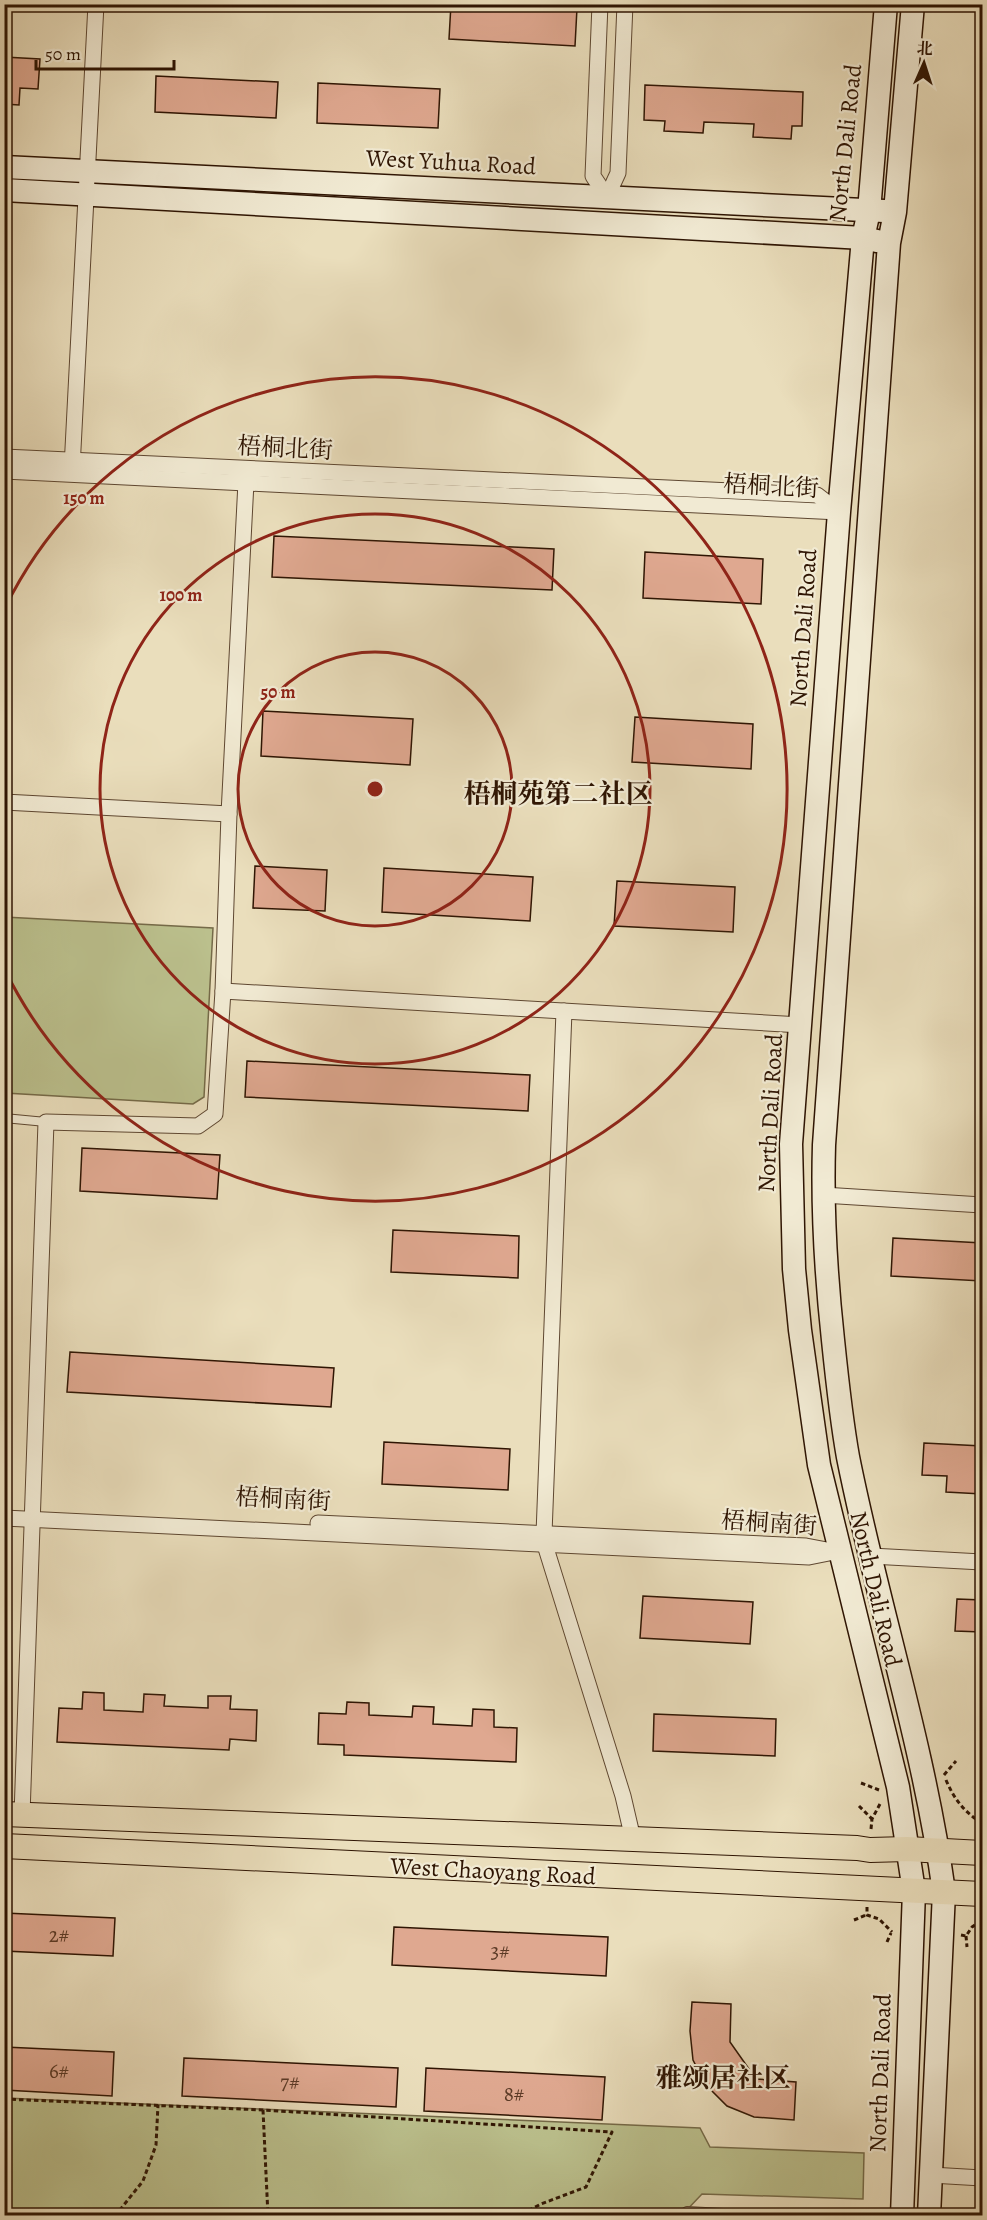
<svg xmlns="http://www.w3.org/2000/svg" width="987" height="2220" font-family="Alegreya,'Noto Serif SC',serif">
<rect width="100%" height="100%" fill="#eadebc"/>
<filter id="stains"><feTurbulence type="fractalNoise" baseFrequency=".00333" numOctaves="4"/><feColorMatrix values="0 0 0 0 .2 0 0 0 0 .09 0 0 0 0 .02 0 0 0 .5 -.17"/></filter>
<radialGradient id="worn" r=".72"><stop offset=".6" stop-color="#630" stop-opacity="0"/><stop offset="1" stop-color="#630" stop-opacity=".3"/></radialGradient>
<g fill="#bbc08d" stroke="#756a48" stroke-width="1.5">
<path d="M4,917L213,928L204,1097L193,1104L5,1093Z"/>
<path d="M5,2098L700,2128L710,2147L864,2153L863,2199L702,2194L682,2215L5,2216Z"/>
</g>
<g fill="#dfa890" stroke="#2f1503" stroke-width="1.5">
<path d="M451,4H511L577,8L575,46L449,39Z"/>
<path d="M4,57L40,59L38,89L20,88L19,105L4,104Z"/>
<path d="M156,76L278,82L276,118L155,112Z"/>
<path d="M318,83L440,89L438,128L317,123Z"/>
<path d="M645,85L803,92L802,126H792L791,139L753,137L754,124L704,122L703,133L664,131L665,121L644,120Z"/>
<path d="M274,536L554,549L552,590L272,577Z"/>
<path d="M645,552L763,559L761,604L643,598Z"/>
<path d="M263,711L413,719L410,765L261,756Z"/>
<path d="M635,717L753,724L751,769L632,762Z"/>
<path d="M255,866L327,870L325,911L253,908Z"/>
<path d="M384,868L533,877L530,921L382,912Z"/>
<path d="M617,881L735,887L733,932L614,926Z"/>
<path d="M247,1061L530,1075L528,1111L245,1097Z"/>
<path d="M82,1148L220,1155L217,1199L80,1191Z"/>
<path d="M393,1230L519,1236L518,1278L391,1272Z"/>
<path d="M893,1238L982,1243V1281L891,1276Z"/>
<path d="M70,1352L334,1368L331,1407L67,1392Z"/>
<path d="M384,1442L510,1449L508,1490L382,1484Z"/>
<path d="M924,1443L982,1446V1494L946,1492L947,1476L922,1475Z"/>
<path d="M643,1596L753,1602L750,1644L640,1638Z"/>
<path d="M957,1599L982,1600V1632L955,1631Z"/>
<path d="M83,1692L104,1693V1710L143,1712L144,1694L165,1695L164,1706L208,1708V1696H231L230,1709L257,1710L256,1741L230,1739L229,1750L57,1742L59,1708L82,1709Z"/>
<path d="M347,1702L369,1703V1715L412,1717L413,1706L434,1707L433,1724L472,1726L473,1709L494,1710V1727L517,1728L516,1762L344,1755V1745L318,1744L319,1713L346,1714Z"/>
<path d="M654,1714L776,1719L775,1756L653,1751Z"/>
<path d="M4,1913L115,1918L113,1956L4,1951Z"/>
<path d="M394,1927L608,1937L606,1976L392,1965Z"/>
<path d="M692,2002L731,2004L730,2042L756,2079L796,2082L794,2120L754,2117L727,2106L706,2085L693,2060L690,2031Z"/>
<path d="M4,2047L114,2052L112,2096L4,2090Z"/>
<path d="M184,2058L398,2068L396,2107L182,2096Z"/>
<path d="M426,2068L605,2077L602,2120L424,2111Z"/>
</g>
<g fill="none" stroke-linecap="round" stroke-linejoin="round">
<defs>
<g id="lane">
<path d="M4,1118L46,1122"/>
<path d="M679,2216L687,2211L779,2216"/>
</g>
<g id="street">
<path d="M600,4L593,176L607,197"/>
<path d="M607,197L618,173L625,4"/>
<path d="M4,457L817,495L839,512"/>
<path d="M72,468L96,4"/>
<path d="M4,471L839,512"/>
<path d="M4,802L229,814"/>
<path d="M223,991L801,1025"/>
<path d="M564,1011L544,1534L545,1545L623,1796L633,1839"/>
<path d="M823,1195L982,1205"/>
<path d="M4,1518L809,1557L839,1551"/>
<path d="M318,1523L806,1546L827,1550"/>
<path d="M871,1556L982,1562"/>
<path d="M22,1815L46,1122L198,1126L215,1114L223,991L229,814L246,482L248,469"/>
<path d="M931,2175L982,2178"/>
</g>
<g id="secondary">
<path d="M886,4L869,211L863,238L839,512L791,1144L794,1269L800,1330L819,1465L898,1787L914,1891L902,2216"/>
<path d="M913,4L895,212L889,243L824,1145C822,1210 826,1275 833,1340C837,1379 841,1418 848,1457C877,1603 924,1745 944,1892L929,2216"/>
<path d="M4,167L884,211"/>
<path d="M4,190L863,238L877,241"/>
</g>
<g id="primary">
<path d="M4,1814L857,1848L870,1850L907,1849L982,1853"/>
<path d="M4,1846L982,1894"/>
</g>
</defs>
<use href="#lane" stroke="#5e4731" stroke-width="10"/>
<use href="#street" stroke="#5e4731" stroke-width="17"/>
<use href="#secondary" stroke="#2f1503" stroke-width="25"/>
<use href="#primary" stroke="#2f1503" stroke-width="26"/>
<g stroke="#2f1503" stroke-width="3" stroke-dasharray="4.5 3" stroke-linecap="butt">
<path d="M944,1775L956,1761"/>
<path d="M946,1780C954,1799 965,1813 982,1823"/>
<path d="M861,1783L879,1790"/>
<path d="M859,1806L872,1819"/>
<path d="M871,1829L872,1819L880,1804"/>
<path d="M867,1907V1915L879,1919L892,1932"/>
<path d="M854,1920L866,1915"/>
<path d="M961,1935L966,1936L972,1927L982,1920V1915"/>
<path d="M966,1936L967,1947"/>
<path d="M887,1942L891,1933"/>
<path d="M4,2099L263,2110L612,2132L586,2187L541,2204L518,2216"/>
<path d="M263,2110L268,2216"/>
<path d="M115,2216L143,2181L156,2145L158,2105"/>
</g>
<use href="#lane" stroke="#f1ead3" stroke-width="8"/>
<use href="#street" stroke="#f1ead3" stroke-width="15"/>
<use href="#secondary" stroke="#f1ead3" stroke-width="22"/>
<use href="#primary" stroke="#eadebc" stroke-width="24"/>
</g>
<g fill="none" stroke="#8f2418" stroke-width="3">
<circle cx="375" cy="789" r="137"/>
<circle cx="375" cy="789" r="275"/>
<path d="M5 608A412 412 0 1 1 5 970"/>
</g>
<g text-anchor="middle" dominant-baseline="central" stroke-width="4.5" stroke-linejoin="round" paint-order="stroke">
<g font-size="21" fill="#5b3a26">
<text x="59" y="1935">2#</text>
<text x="500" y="1951">3#</text>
<text x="59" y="2071">6#</text>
<text x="290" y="2082">7#</text>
<text x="514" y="2094">8#</text>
</g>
<g font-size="24" fill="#2f1503" stroke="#f1ead3">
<text transform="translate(845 143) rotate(-84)">North Dali Road</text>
<text transform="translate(451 162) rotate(3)">West Yuhua Road</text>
<text transform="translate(285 448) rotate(3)">梧桐北街</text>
<text transform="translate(771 486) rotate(3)">梧桐北街</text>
<text transform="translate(803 628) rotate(-86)">North Dali Road</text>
<text transform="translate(770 1113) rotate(-87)">North Dali Road</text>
<text transform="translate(283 1499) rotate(3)">梧桐南街</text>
<text transform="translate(769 1523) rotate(4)">梧桐南街</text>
<text transform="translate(876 1589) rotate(77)">North Dali Road</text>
<text transform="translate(493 1871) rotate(3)">West Chaoyang Road</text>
<text transform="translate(880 2073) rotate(-88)">North Dali Road</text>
</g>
<g font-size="27" font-weight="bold" fill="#2f1503" stroke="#f1ead3">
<text x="558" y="794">梧桐苑第二社区</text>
<text x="723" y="2078">雅颂居社区</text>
</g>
</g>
<circle cx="375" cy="789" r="9" fill="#8f2418" stroke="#f1ead3" stroke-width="3"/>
<g font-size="18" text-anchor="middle" font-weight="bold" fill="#8f2418" stroke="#f1ead3" stroke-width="4.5" stroke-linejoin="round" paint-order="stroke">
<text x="84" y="504">150 m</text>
<text x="181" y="601">100 m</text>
<text x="278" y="698">50 m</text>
</g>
<rect width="987" height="2220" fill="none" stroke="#eadebc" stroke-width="24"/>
<rect x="6" y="6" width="975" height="2208" fill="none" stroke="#2f1503" stroke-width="3"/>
<rect x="12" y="12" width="963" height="2196" fill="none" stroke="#2f1503" stroke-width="1.5"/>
<g transform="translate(924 63) rotate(3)" stroke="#f1ead3" stroke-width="4.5" paint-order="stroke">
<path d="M0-4.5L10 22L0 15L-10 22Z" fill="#2f1503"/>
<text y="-9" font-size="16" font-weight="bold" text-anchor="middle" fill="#2f1503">北</text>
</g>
<path d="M36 60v9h138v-9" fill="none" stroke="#2f1503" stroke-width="3"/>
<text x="45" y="60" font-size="18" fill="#2f1503" stroke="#f1ead3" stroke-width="4.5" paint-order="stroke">50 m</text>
<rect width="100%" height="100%" filter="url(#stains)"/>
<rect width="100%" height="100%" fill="url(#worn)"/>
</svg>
